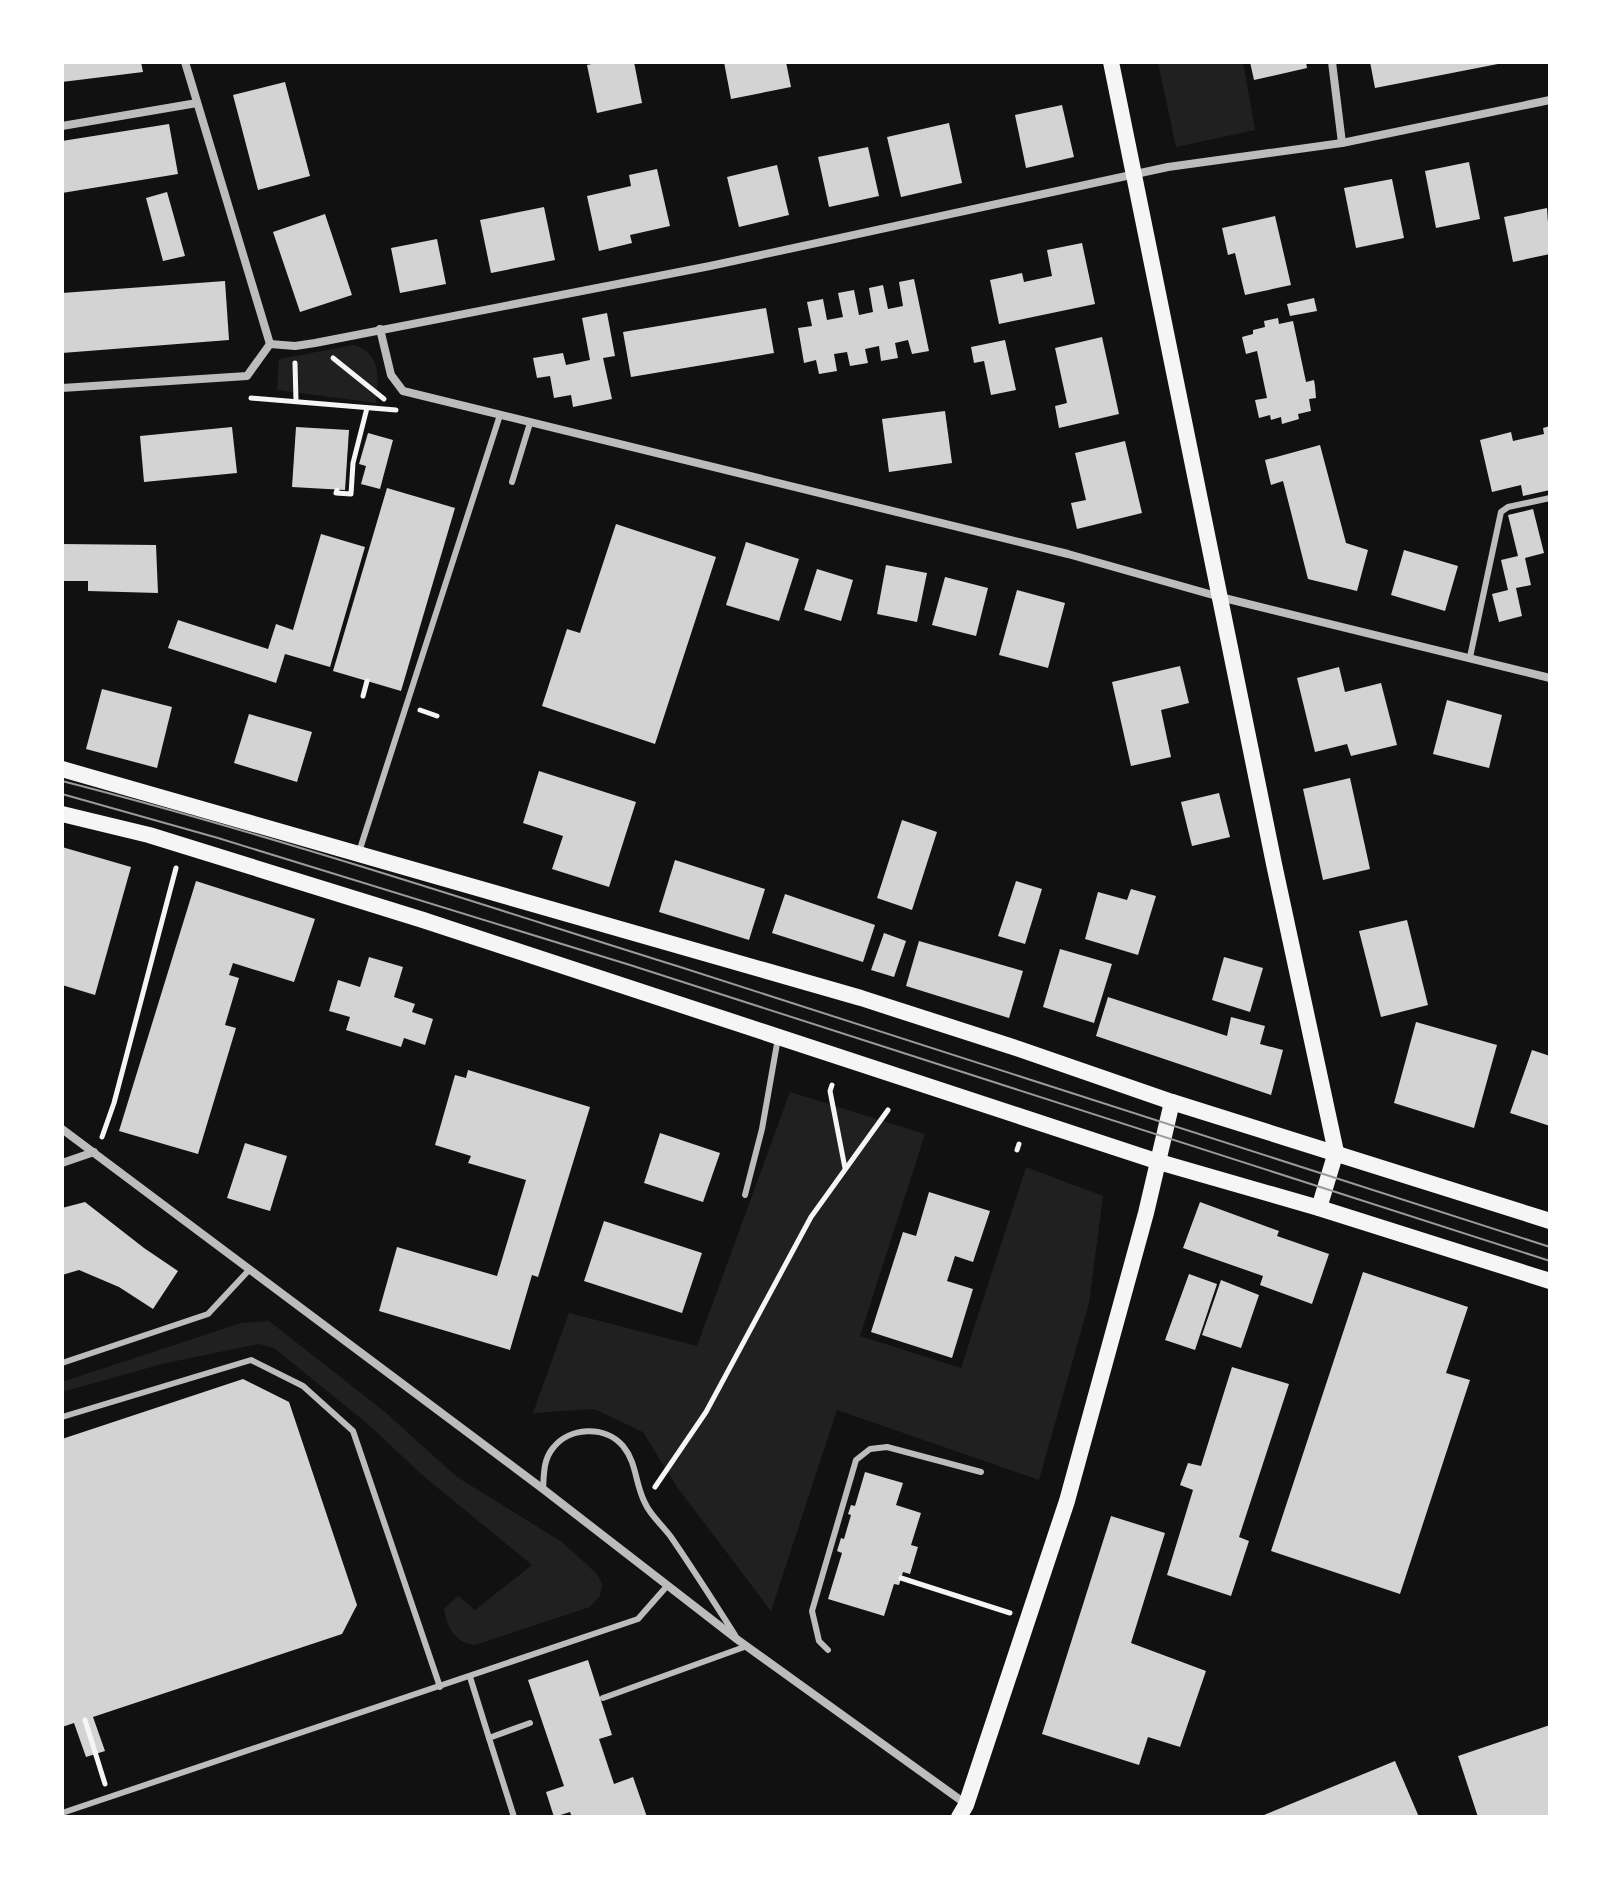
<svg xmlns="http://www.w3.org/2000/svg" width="1612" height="1879" font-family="Georgia,serif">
<rect width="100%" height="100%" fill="#111"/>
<g fill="#202020">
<path d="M1158,62H1243L1255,130L1176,147Z"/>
<path d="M354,345C383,355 378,378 376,403L277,390L279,359Z"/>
<path d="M790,1092L925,1134L860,1336L961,1368L1026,1167L1103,1196L1089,1303L1039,1480L837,1410L771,1611L677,1487L643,1432L594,1409L533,1413L569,1313L697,1346Z"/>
<path d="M269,1321L385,1412L457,1477L562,1542L597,1574L602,1584L600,1596L590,1607L475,1645C454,1642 448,1629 444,1609L458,1596L475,1610L532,1565L421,1474L369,1425L274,1348L259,1344L166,1363L62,1392V1382L241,1323Z"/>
</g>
<g fill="#d3d3d3">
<path d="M62,62H141L143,72L62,82Z"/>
<path d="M601,62H634L642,103L597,113L587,65Z"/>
<path d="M724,62H786L791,87L731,99Z"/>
<path d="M1250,62H1306L1307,68L1254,80Z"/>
<path d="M1370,62H1502L1503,63L1375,88Z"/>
<path d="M285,82L310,176L258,190L233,95Z"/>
<path d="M1062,105L1074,157L1026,168L1015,115Z"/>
<path d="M949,123L962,183L901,197L887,137Z"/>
<path d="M169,124L178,174L62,193V141Z"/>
<path d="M868,147L879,196L829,207L818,157Z"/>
<path d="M1469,162L1480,219L1436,228L1425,171Z"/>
<path d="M777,165L789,215L739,227L727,177Z"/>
<path d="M657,169L670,226L630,235L632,243L599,251L587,196L631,186L629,175Z"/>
<path d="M1392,179L1404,238L1356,248L1344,188Z"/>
<path d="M167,192L185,256L163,261L146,198Z"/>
<path d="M544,207L555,260L491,273L480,220Z"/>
<path d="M1547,208L1550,254L1513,262L1504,217Z"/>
<path d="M325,214L352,295L300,312L273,232Z"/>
<path d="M1275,216L1291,285L1245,295L1235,253L1228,255L1222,228Z"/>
<path d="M437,239L446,284L400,293L391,248Z"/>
<path d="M1082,243L1095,304L999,324L990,280L1022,273L1024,282L1052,276L1047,250Z"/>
<path d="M914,279L929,351L912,354L908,340L895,343L898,358L881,361L879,346L865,349L868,363L850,366L847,352L834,354L837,371L819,374L816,360L804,363L798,328L812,326L807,302L823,299L827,320L843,317L838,293L854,290L859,315L873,312L869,288L883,285L888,309L903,306L899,282Z"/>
<path d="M225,281L229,340L62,353V293Z"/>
<path d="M1314,298L1317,311L1290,316L1287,304Z"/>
<path d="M766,308L774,353L631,377L623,332Z"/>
<path d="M607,313L615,356L603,358L612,399L573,407L571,395L554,398L550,376L537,378L533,358L563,353L566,365L590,360L582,318Z"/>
<path d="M1278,318L1279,324L1293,321L1306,382L1314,380L1315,386L1316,398L1309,399L1311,411L1298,414L1299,419L1282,424L1281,417L1271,420L1270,415L1259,418L1255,400L1267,398L1257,351L1246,354L1242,337L1253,334V330L1265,327L1264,321Z"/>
<path d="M1102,337L1119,414L1059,428L1055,406L1067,403L1055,348Z"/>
<path d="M1005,340L1016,390L991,395L984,361L974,363L971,347Z"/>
<path d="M945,411L952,463L889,472L882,419Z"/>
<path d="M1550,426V490L1523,496L1521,485L1492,492L1480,440L1511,432L1513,441L1544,434L1543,428Z"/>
<path d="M232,427L237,473L144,482L140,436Z"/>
<path d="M296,427L349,430L345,490L292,487Z"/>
<path d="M368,433L393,440L380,489L361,484L366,466L359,464Z"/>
<path d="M1125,441L1142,513L1077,529L1071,503L1086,500L1075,453Z"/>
<path d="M1320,445L1346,543L1368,550L1357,591L1308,579L1283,481L1271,485L1265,460Z"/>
<path d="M387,488L455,508L401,691L333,671Z"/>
<path d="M1533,509L1544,553L1525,558L1531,585L1516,588L1522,616L1499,622L1492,594L1508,590L1501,560L1518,556L1508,515Z"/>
<path d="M616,524L716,557L655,744L542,706L567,629L580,633Z"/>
<path d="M321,534L365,547L330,667L285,654L276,683L168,648L178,620L268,649L276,624L293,630Z"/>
<path d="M746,542L799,559L779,621L726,605Z"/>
<path d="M62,544L156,545L158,593L88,591V581H62Z"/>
<path d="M1404,550L1458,566L1445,611L1391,595Z"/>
<path d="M886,565L927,573L917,622L877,614Z"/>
<path d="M817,569L853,580L841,621L804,610Z"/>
<path d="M945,577L988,588L976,636L932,625Z"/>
<path d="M1017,590L1065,603L1048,668L999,655Z"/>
<path d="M1180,666L1189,703L1161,710L1171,757L1131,766L1112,682Z"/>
<path d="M1339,667L1345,692L1381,683L1397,745L1351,756L1347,744L1315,752L1297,678Z"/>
<path d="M102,689L172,707L157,768L86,749Z"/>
<path d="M1447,700L1502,715L1489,768L1433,754Z"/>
<path d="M249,714L312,732L297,782L234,763Z"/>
<path d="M539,771L636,802L609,887L552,869L563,836L523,823Z"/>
<path d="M1350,778L1370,869L1323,880L1303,789Z"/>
<path d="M1219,793L1230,837L1192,846L1181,802Z"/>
<path d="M902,820L937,832L912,910L877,898Z"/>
<path d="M62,847L131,867L95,995L62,985Z"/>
<path d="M675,860L765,889L749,940L659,912Z"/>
<path d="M196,881L315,919L294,982L233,963L229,975L239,978L225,1025L236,1028L198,1154L119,1131Z"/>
<path d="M1016,881L1042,889L1025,944L998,936Z"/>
<path d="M1131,889L1156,896L1138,955L1085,939L1098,892L1127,900Z"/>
<path d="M785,894L875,925L863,962L772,933Z"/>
<path d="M1407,920L1428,1005L1381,1017L1359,931Z"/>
<path d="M884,933L906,941L894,977L871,970Z"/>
<path d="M919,941L1023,971L1009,1018L906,986Z"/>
<path d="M1060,949L1112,964L1094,1023L1043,1007Z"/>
<path d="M369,957L403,967L394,997L415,1004L412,1012L433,1019L425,1045L404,1038L401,1047L346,1030L350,1017L329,1011L338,980L360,987Z"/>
<path d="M1224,957L1263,968L1250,1012L1212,1000Z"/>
<path d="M1108,997L1227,1036L1231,1017L1265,1026L1260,1044L1283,1050L1271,1095L1096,1036Z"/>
<path d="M1416,1022L1497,1045L1474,1128L1394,1103Z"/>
<path d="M1532,1050L1550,1056V1126L1510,1113Z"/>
<path d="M468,1070L590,1107L538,1277L532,1275L510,1350L379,1311L397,1247L497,1276L526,1180L468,1163L471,1156L435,1145L455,1075L466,1078Z"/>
<path d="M660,1133L720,1153L703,1202L644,1183Z"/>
<path d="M245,1143L287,1156L270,1211L227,1198Z"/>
<path d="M929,1192L990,1211L973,1262L955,1256L947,1281L973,1289L952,1358L871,1332L903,1232L916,1236Z"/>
<path d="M85,1202L144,1248L178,1271L153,1309L119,1287L79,1270L62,1275V1208Z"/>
<path d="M1200,1202L1279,1231L1277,1236L1329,1254L1312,1304L1260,1285L1263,1276L1183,1248Z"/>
<path d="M604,1221L702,1253L682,1313L584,1281Z"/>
<path d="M1363,1272L1468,1307L1446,1373L1470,1380L1400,1594L1271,1551Z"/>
<path d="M1189,1274L1217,1284L1195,1350L1165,1340Z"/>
<path d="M1221,1280L1259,1295L1241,1348L1202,1335Z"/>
<path d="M1232,1367L1289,1384L1239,1537L1249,1541L1231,1596L1167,1575L1193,1490L1180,1485L1188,1463L1201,1466Z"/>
<path d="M243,1379L289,1402L357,1605L342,1634L93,1717L105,1751L86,1757L74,1723L62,1727V1439Z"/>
<path d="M865,1472L903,1483L896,1505L921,1513L911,1545L918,1547L910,1574L903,1572L899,1585L894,1584L884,1616L828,1599L842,1553L837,1551L841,1538L844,1539L851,1515L848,1514L851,1505L855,1506Z"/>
<path d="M1111,1516L1165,1533L1131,1643L1206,1671L1180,1747L1148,1737L1139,1765L1042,1734Z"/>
<path d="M588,1660L612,1735L599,1739L614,1784L633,1777L647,1817H572L570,1812L554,1817L546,1792L564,1786L528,1680Z"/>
<path d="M1550,1725V1817H1478L1458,1756Z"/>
<path d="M1395,1761L1419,1817H1259Z"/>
</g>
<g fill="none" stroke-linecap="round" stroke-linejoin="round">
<g stroke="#f5f5f5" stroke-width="5">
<path d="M333,358L384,399"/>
<path d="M295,363L296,401"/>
<path d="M251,398L396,410"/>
<path d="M337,490L336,493L351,494L353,463L367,408"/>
<path d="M363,696L367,681"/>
<path d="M420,710L437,716"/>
<path d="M832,1085L830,1091L845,1168"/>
<path d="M102,1137L114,1103L176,868"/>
<path d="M1017,1150L1019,1144"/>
<path d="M655,1487L706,1412L811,1217L888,1110"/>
<path d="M901,1578L1010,1613"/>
<path d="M85,1720L105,1784"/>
</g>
<g stroke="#bcbcbc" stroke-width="6">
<path d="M512,482L530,423"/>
<path d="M1470,657L1501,512L1508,507L1550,498"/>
<path d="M359,852L500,415"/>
<path d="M745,1195L762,1129L778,1038"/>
<path d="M62,1363L208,1314L250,1269"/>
<path d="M62,1417L251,1360L303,1386L353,1431L440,1687"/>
<path d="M543,1489C544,1475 543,1460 553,1448C569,1427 605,1425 623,1446C637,1463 635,1484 645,1503C650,1515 663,1526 671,1537C693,1569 714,1602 735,1635"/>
<path d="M828,1650L819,1641L812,1611L856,1460L870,1449L887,1447L981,1472"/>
<path d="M470,1677L489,1738"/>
<path d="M603,1698L747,1646"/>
<path d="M62,1813L638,1619L667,1586"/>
<path d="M514,1817L489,1738L530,1723"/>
</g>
<g stroke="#bcbcbc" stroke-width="8">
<path d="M185,62L270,344"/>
<path d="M1332,62L1342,143"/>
<path d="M62,126L197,103"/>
<path d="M380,329L391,375L403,391L1068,554L1220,597L1550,678"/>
<path d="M62,388L247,376L270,344L295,346L315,343L710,266L1168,167L1342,143L1550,100"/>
<path d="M62,1129L543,1489L738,1640L966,1804"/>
<path d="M62,1163L94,1152"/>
</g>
<g stroke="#f5f5f5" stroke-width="16">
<path d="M1111,62L1274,864L1336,1152L1319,1208"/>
<path d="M62,769L861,998L1019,1049L1172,1102L1550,1221"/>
<path d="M62,814L149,835L423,920L1159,1162L1319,1208L1550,1281"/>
<path d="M959,1817L966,1805L1067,1501L1146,1213L1172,1102"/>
</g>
<g stroke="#9a9a9a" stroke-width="2">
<path d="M62,781C269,834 473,902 677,966C969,1058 1260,1152 1550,1247"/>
<path d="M62,794L218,838L630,965L1550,1261"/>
</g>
</g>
<rect width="1612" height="1879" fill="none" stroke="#ffffff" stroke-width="128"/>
</svg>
